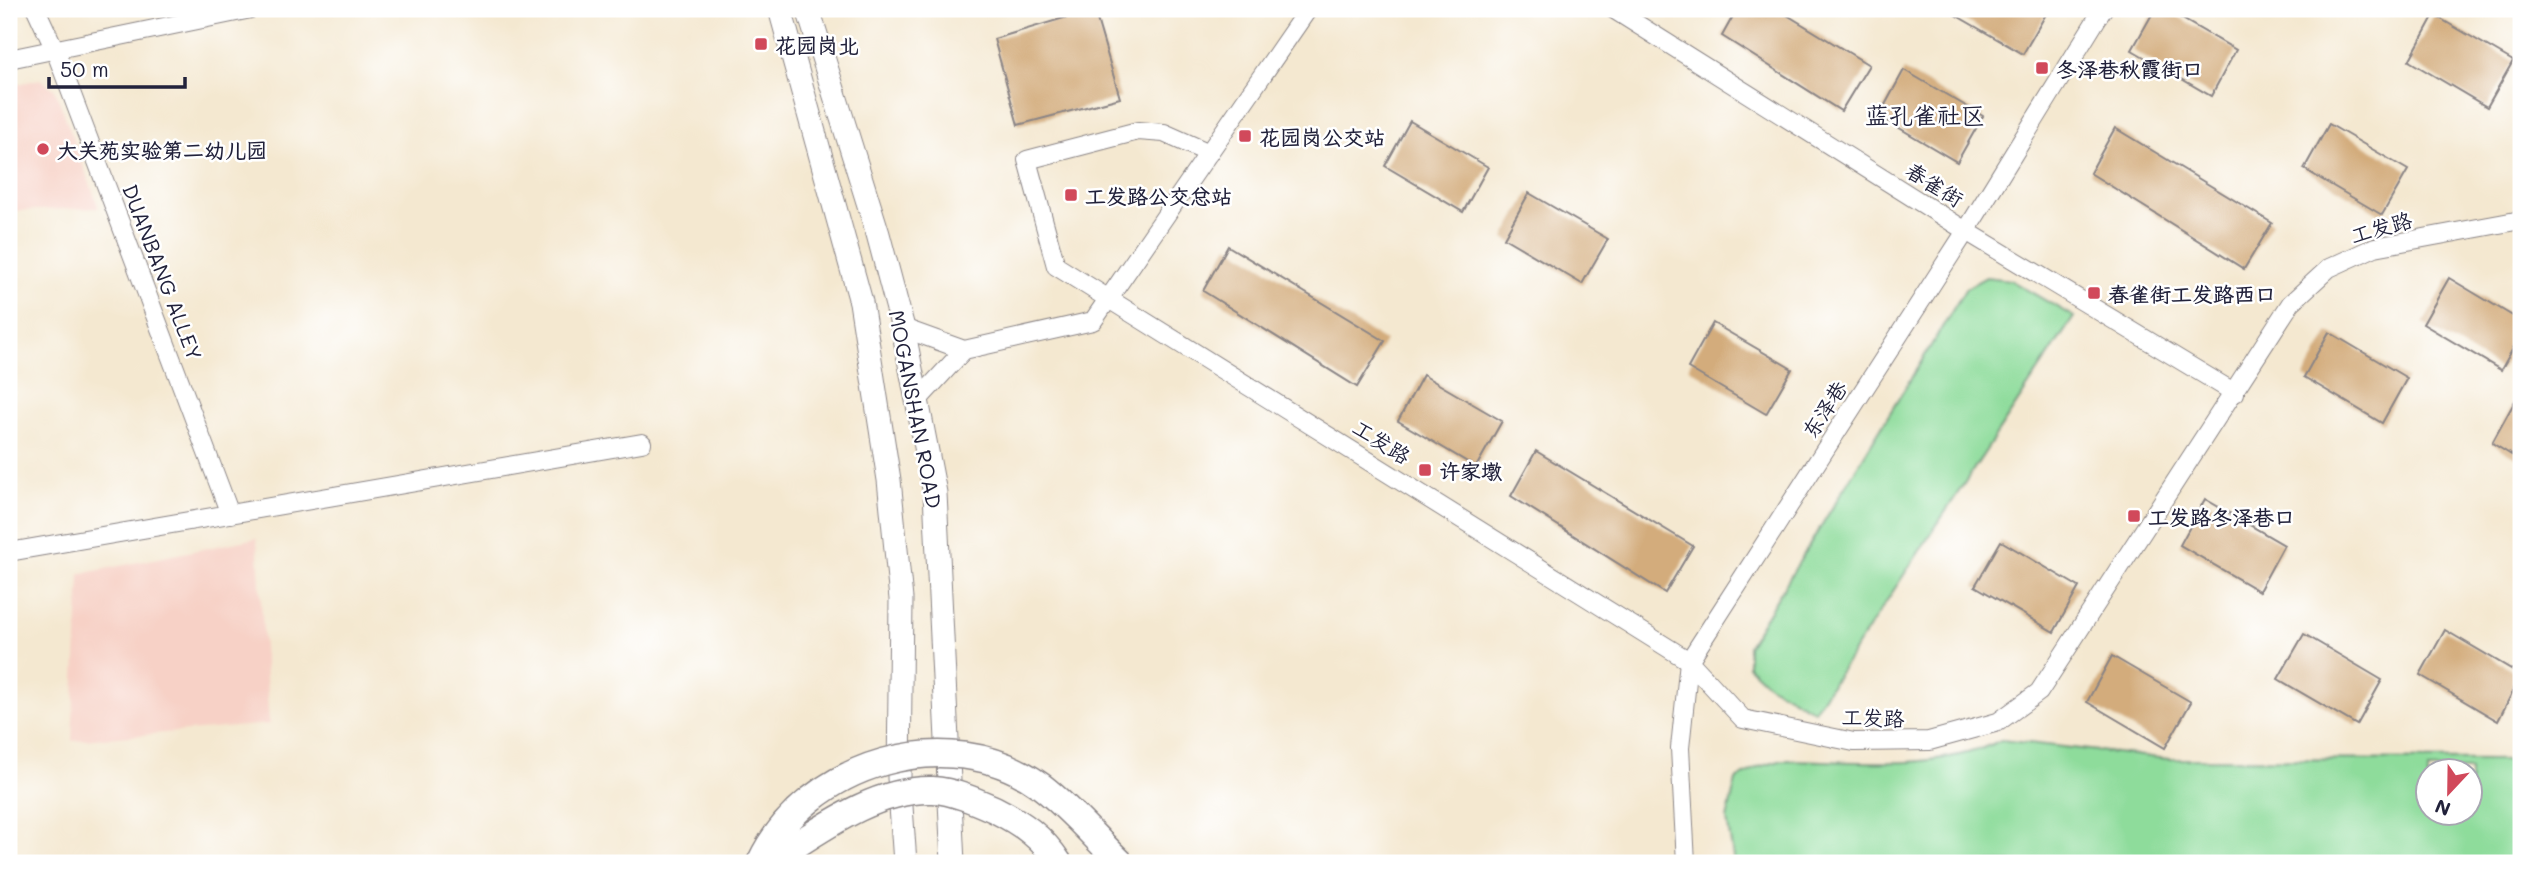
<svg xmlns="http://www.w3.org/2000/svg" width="2530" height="872" font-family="Mali,'LXGW WenKai TC',sans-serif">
<rect width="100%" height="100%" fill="#fff"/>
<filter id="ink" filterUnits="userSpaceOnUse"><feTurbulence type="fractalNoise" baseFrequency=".0143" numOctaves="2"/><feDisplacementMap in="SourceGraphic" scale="14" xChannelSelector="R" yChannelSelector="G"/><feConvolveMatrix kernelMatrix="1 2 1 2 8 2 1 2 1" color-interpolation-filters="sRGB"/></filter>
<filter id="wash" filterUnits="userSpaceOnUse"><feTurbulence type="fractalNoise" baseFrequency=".00686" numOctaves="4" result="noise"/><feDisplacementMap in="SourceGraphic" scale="28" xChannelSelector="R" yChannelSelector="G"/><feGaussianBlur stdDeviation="1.57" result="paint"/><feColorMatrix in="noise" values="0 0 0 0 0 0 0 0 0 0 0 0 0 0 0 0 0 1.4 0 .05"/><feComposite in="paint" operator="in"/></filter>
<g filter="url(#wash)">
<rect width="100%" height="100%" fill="#f4e8d0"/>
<g fill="#f7d1c6">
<path d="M40,79L55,90L99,208L9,211V86Z"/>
<path d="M257,538L269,724L72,741L80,574Z"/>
</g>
<g fill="#8edc9b" stroke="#587f6b" stroke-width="2" fill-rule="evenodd">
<path d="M1986,277L2010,280L2074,317L1814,711L1767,684L1748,666V646L1966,288Z"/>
<path d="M2001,740L2169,759L2521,760V863H1734L1727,819L1736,780L1759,767L1783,760C1855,760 1936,773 2001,740ZM2428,770H2470V812H2428Z"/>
</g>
<g id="blocks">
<g fill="#d3ac7c">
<path d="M1094,9L1120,98L1018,125L994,39Z"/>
<path d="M1737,9H1777L1869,65L1841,111L1722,36Z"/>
<path d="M1945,9H2049L2023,54Z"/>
<path d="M2155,9H2165L2236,50L2211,96L2132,50Z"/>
<path d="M2434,15L2513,61L2487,107L2409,61Z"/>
<path d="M1904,70L1983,116L1957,162L1879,116Z"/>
<path d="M1410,121L1488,167L1463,212L1385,166Z"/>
<path d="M2329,124L2408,170L2382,215L2304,169Z"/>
<path d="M2115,128L2272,223L2244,269L2090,173Z"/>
<path d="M1529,193L1608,239L1582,284L1504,238Z"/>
<path d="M1228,246L1385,341L1357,387L1203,291Z"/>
<path d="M2449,278L2521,321V334L2501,370L2423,324Z"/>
<path d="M1713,323L1792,369L1766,414L1688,368Z"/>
<path d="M2329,332L2407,378L2382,423L2304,377Z"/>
<path d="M1423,375L1502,421L1476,467L1398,421Z"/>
<path d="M2521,390V461L2492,443Z"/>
<path d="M1536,451L1693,546L1665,593L1511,496Z"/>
<path d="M2205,499L2284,545L2259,591L2180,545Z"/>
<path d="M2001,541L2079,587L2054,632L1975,586Z"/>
<path d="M2445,630L2521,675L2498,721L2420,675Z"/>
<path d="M2304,634L2382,680L2357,725L2278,679Z"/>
<path d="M2112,656L2191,702L2165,748L2087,702Z"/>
</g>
</g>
</g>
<g filter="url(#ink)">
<use href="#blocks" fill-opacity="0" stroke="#8b8586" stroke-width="2"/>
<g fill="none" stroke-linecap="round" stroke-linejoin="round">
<defs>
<g id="minor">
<path d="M36,9L55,50L230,514"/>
<path d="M1613,9L1966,231L2235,393"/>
<path d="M9,59L251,9"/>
<path d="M1209,153L1164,133L1138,131L1027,160L1056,266L1689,661L1743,719L1854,742L1929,741L1998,722L2039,692L2291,303L2329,268L2375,247L2521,220"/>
<path d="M903,328L964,350L1093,321L1308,9"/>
<path d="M917,401L964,350"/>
<path d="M9,552L642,443"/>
<path d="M1686,863L1680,748L1689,661L1966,231L2103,9"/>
</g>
<g id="major">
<path d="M780,9L861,302L889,480L901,599L899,778L905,863"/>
<path d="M808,9L878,234L903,328L935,493L953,863"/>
</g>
</defs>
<use href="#minor" stroke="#8b8586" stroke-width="20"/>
<use href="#major" stroke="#8b8586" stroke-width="25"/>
<use href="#minor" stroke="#fff" stroke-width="18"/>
<use href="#major" stroke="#fff" stroke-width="23"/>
<defs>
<g id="highway-bridge">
<path d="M760,863C806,763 950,719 1041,786C1070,808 1095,838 1121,863"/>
<path d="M768,863C816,833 873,788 933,790C953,791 976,801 994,809C1022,823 1042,837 1059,863"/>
</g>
</defs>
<use href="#highway-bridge" stroke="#8b8586" stroke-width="29" stroke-linecap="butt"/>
<use href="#highway-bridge" stroke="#fff" stroke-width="26"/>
</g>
</g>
<g fill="#d1495b" stroke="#fff" stroke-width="2.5">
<rect x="754" y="37" width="14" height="14" rx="3.5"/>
<rect x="2035" y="61" width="14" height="14" rx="3.5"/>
<rect x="1238" y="129" width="14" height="14" rx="3.5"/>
<circle cx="43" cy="149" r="7"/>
<rect x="1064" y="188" width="14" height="14" rx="3.5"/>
<rect x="2087" y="286" width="14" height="14" rx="3.5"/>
<rect x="1418" y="463" width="14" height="14" rx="3.5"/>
<rect x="2127" y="509" width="14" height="14" rx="3.5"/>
</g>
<g text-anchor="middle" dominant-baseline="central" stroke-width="5" stroke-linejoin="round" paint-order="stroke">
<g font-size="21" font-weight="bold" fill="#22223b" stroke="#fff" text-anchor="start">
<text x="775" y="44">花园岗北</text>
<text x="2056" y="68">冬泽巷秋霞街口</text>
<text x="1259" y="136">花园岗公交站</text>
<text x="57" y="149">大关苑实验第二幼儿园</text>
<text x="1085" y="195">工发路公交总站</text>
<text x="2108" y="293">春雀街工发路西口</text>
<text x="1439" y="470">许家墩</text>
<text x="2148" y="516">工发路冬泽巷口</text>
</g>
<g font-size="21" fill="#22223b" stroke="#fff">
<text transform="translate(1935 184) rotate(32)">春雀街</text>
<text transform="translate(2381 227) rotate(-16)">工发路</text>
<text transform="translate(163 272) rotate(69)">DUANBANG ALLEY</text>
<text transform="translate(916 409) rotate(79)">MOGANSHAN ROAD</text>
<text transform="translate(1824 409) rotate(-57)">东泽巷</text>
<text transform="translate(1382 441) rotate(32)">工发路</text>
<text transform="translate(1873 717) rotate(2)">工发路</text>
</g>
<g font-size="24" fill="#22223b" stroke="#fff">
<text x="1925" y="114">蓝孔雀社区</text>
</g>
</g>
<rect width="2530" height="872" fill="none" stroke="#fff" stroke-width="35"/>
<g transform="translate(2449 792) rotate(202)"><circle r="33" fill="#ffffff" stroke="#a7a7b1" stroke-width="2"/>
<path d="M0-5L12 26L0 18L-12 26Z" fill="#d1495b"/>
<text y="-10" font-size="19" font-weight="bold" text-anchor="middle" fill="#22223b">N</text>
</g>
<path d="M49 77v10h136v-10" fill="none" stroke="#22223b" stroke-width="3.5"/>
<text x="60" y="77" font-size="21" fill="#22223b" stroke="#ffffff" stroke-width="5" paint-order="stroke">50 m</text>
</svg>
